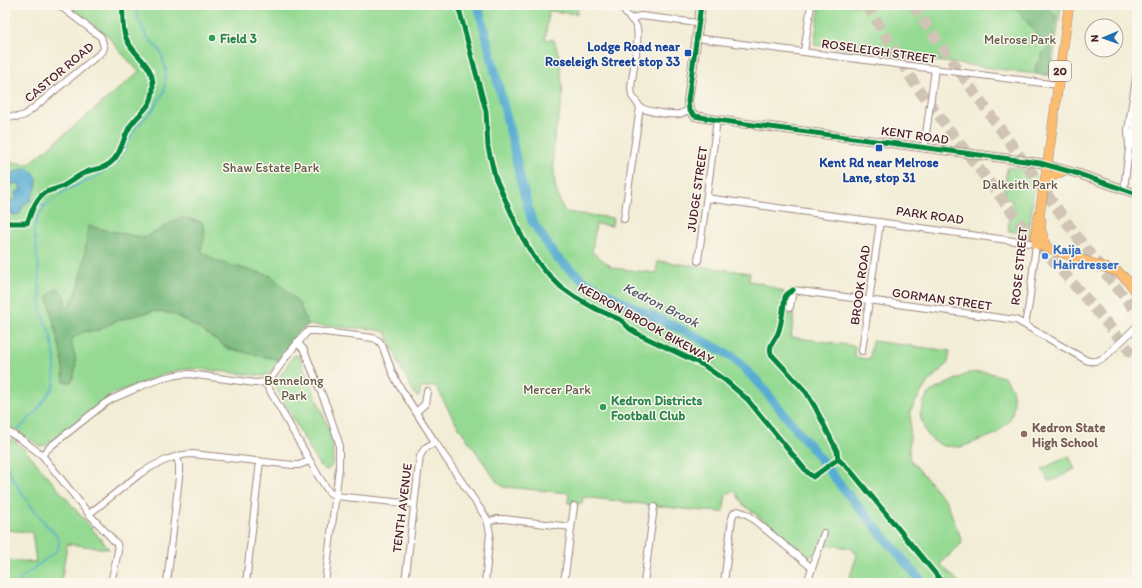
<svg xmlns="http://www.w3.org/2000/svg" width="1142" height="588" font-family="Itim,sans-serif">
<rect width="100%" height="100%" fill="#fbf7ec"/>
<filter id="ink" filterUnits="userSpaceOnUse"><feTurbulence type="fractalNoise" baseFrequency=".025" numOctaves="2"/><feDisplacementMap in="SourceGraphic" scale="8" xChannelSelector="R" yChannelSelector="G"/><feConvolveMatrix kernelMatrix="1 2 1 2 8 2 1 2 1" color-interpolation-filters="sRGB"/></filter>
<filter id="wash" filterUnits="userSpaceOnUse"><feTurbulence type="fractalNoise" baseFrequency=".012" numOctaves="4" result="noise"/><feDisplacementMap in="SourceGraphic" scale="16" xChannelSelector="R" yChannelSelector="G"/><feGaussianBlur stdDeviation="0.9" result="paint"/><feColorMatrix in="noise" values="0 0 0 0 0 0 0 0 0 0 0 0 0 0 0 0 0 1.4 0 .05"/><feComposite in="paint" operator="in"/></filter>
<g filter="url(#wash)">
<rect width="100%" height="100%" fill="#f2edd6"/>
<g fill="#95da93" stroke="#707c5f">
<path d="M68,5H578L577,14L549,11L545,39L554,40L560,59L563,97L554,138L553,153L555,186L560,202L565,212L613,218L612,226L596,224L592,252L613,268L656,273L658,261L750,273L749,281L761,283L784,292L781,313L794,315L791,337L855,346L854,355C859,358 864,360 870,358L872,341L950,351L948,363L927,383L911,410L909,458L946,501L959,533L962,543L940,564L960,583H848L857,555L851,548L830,545L815,555L807,556L743,504L735,491L726,494L723,512L692,510L583,497L582,504L568,503L569,493L504,487L497,482L454,420L436,386L421,388L419,397L416,396L400,366L386,332L372,329L308,325L300,330L271,372L265,376L198,369H185L170,372L111,395L47,445L40,446L5,423V162L29,164L139,72L118,49L108,36Z"/>
<path d="M820,5H1061L1051,76L814,45Z"/>
<path d="M1007,167L1034,171L1036,175L1029,230L1026,233L1008,231L1012,200L1003,198Z"/>
<path d="M296,355L299,356L333,439V462L330,468L326,470L319,465L276,388V383L293,356Z"/>
<path d="M986,372L1004,377L1012,388L1014,405L1010,420L996,434L961,447L943,446L932,440L925,431L920,415L924,401L930,392L969,373Z"/>
<path d="M5,437L16,442L27,452L109,549L67,544L61,583H5V560L36,562L32,532L5,530Z"/>
<path d="M1069,456L1075,469L1049,482L1042,469Z"/>
</g>
<g fill="#78ba7d" stroke="#616c54">
<path d="M1013,5H1045L1056,15L1049,75L1037,74L1035,69L1037,63L1041,60L1042,54L1048,48Z"/>
<path d="M181,217L202,222L205,235L201,251L216,261L272,276L299,303L308,325L300,330L280,360L229,349L197,327L173,314L153,311L116,321L99,330L83,332L72,339C71,346 73,349 75,356C77,364 75,375 71,382H64L62,358L48,298L51,292L58,288L65,296V305L68,306C83,292 85,247 88,226L145,238Z"/>
</g>
<path fill="#56acd2" stroke="#50667e" fill-rule="evenodd" d="M25,168L29,169L34,173L37,178V182L36,189L30,200L23,206L20,214L14,215L5,211V175L7,176C13,174 18,170 25,168ZM17,183L19,184L21,190L16,192L15,196L16,198L14,201H12L8,195L7,190L12,184Z"/>
<g fill="none" stroke-linecap="round" stroke-linejoin="round">
<g stroke="#56acd2" stroke-width="1.5">
<path d="M1038,5L1041,7L1065,8"/>
<path d="M30,200L45,206"/>
<path d="M17,431L38,409L54,386L55,358L50,333L41,312L38,260L34,231L37,217L45,206L68,189L94,178L118,162L136,127L152,111L164,92L166,70L160,50L147,37L137,16L135,5"/>
<path d="M5,449L10,439"/>
<path d="M5,459C8,476 32,508 44,522C48,528 55,532 58,538C61,544 58,548 55,552L20,579L18,583"/>
</g>
<path stroke="#56acd2" stroke-width="9" d="M478,5L512,139L520,178L532,221L556,257L584,281L621,301L695,336L733,357L757,381L815,452L840,485L923,583"/>
</g>
</g>
<g filter="url(#ink)">
<g fill="none" stroke-linecap="round" stroke-linejoin="round">
<g stroke="#d0c4b4" stroke-width="11" stroke-dasharray="11 5.5" stroke-linecap="butt">
<path d="M867,5L916,86L1021,224L1096,310L1137,360"/>
<path d="M914,5L927,26L1083,245L1137,313"/>
</g>
<defs>
<g id="street">
<path d="M621,5C623,15 634,18 637,28C640,39 632,75 631,88L632,96L640,107L624,219"/>
<path d="M632,20L636,17L641,16L698,23"/>
<path d="M696,38L1058,85"/>
<path d="M804,52L811,5"/>
<path d="M640,107C647,112 671,115 679,114C683,113 686,111 689,110"/>
<path d="M5,116L18,117L25,115L103,51L104,47L101,37L59,5"/>
<path d="M924,148L935,69"/>
<path d="M1129,148L1128,130L1137,72"/>
<path d="M1124,189L1129,149L1133,140L1137,108"/>
<path d="M707,198L1036,244L1029,304L1025,324"/>
<path d="M698,261L717,120"/>
<path d="M790,307L793,290L1016,320L1086,360C1093,363 1099,361 1105,357L1137,326"/>
<path d="M297,342L304,350L327,407L339,443V468L325,583"/>
<path d="M862,351L880,222"/>
<path d="M265,382L319,477L329,492L335,496L414,504"/>
<path d="M416,412L425,404L427,391"/>
<path d="M5,430L22,440L42,455L89,514L117,544L118,551L111,583"/>
<path d="M42,455L51,446L104,404L112,399C136,389 162,374 189,374L255,383L265,382L272,377L288,354L308,331H316L373,338L379,341L382,345L392,372L398,384L435,442L487,519L490,533L485,583"/>
<path d="M89,514L141,473C155,464 176,454 193,454L293,465H299L309,461"/>
<path d="M488,522L497,519H504L571,527"/>
<path d="M167,583L179,477V465L177,457"/>
<path d="M246,583L260,461"/>
<path d="M405,583L420,456L425,448L435,442"/>
<path d="M564,583L574,506"/>
<path d="M644,583L654,507"/>
<path d="M724,583L732,518L734,513L738,511L747,514L812,568"/>
<path d="M807,583L824,533"/>
</g>
<path id="secondary" d="M701,5L688,101L689,110L695,116L717,120L1040,163L1079,174L1137,194"/>
<g id="primary">
<path d="M1069,5L1049,153L1040,212L1036,228V244L1118,272L1127,280L1137,293"/>
<path d="M1045,180L1065,170"/>
<path d="M1041,220V230L1046,247"/>
</g>
</defs>
<use href="#street" stroke="#9e8680" stroke-width="8"/>
<use href="#secondary" stroke="#9e8680" stroke-width="10"/>
<use href="#primary" stroke="#9e8680" stroke-width="10"/>
<use href="#street" stroke="#fff" stroke-width="6"/>
<use href="#secondary" stroke="#fee5c5" stroke-width="8"/>
<use href="#primary" stroke="#fcbd6f" stroke-width="9"/>
<defs>
<g id="cycleway">
<path d="M458,5L486,111L488,147L495,177L522,237L534,257L544,270L561,287L575,297L596,309L621,320L630,329L640,335L703,365L726,381L747,399L807,472L813,477L838,459"/>
<path d="M701,5L688,101L689,110L695,116L717,120L1040,163L1079,174L1137,194"/>
<path d="M5,221L10,223H27C31,213 36,197 46,192C51,190 57,189 63,186C71,182 78,175 86,172C94,169 103,169 109,164C122,155 122,138 131,125C142,109 154,108 153,84C152,62 133,56 126,38C121,27 124,16 122,5"/>
<path d="M793,290L787,294L785,297C783,308 782,324 778,333C775,341 768,344 771,354L806,392L815,407L837,451L838,459"/>
<path d="M838,459L850,470L943,583"/>
</g>
</defs>
<use href="#cycleway" stroke="#fbf7ec" stroke-width="8"/>
<use href="#cycleway" stroke="#00873e" stroke-width="5"/>
</g>
</g>
<g fill="#2e9e5b" stroke="#fbf7ec" stroke-width="1.5">
<circle cx="212" cy="38" r="4"/>
<circle cx="603" cy="407" r="4"/>
</g>
<g fill="#1a4fb4" stroke="#fbf7ec" stroke-width="1.5">
<rect x="684" y="49" width="8" height="8" rx="2"/>
<rect x="875" y="144" width="8" height="8" rx="2"/>
</g>
<circle fill="#3f7fe0" stroke="#fbf7ec" stroke-width="1.5" cx="1045" cy="256" r="4"/>
<circle fill="#8d6e63" stroke="#fbf7ec" stroke-width="1.5" cx="1024" cy="434" r="4"/>
<g text-anchor="middle" dominant-baseline="central" stroke-width="3" stroke-linejoin="round" paint-order="stroke">
<rect fill="#fbf7ec" stroke="#7f6065" stroke-width="1" x="1049" y="61" width="22" height="20" rx="3"/>
<g font-size="12" font-weight="bold" fill="#4a1f2b">
<text x="1060" y="71">20</text>
</g>
<g font-size="13" font-weight="bold" fill="#27864d" stroke="#fbf7ec" text-anchor="start">
<text x="220" y="38">Field 3</text>
<text x="611" y="400">Kedron Districts<tspan x="611" dy="15">Football Club</tspan></text>
</g>
<g font-size="13" fill="#60574a" stroke="#fbf7ec">
<text x="1020" y="39">Melrose Park</text>
<text x="271" y="167">Shaw Estate Park</text>
<text x="1020" y="184">Dalkeith Park</text>
<text x="294" y="380">Bennelong<tspan x="294" dy="15">Park</tspan></text>
<text x="557" y="389">Mercer Park</text>
</g>
<g font-size="13" font-weight="bold" fill="#164399" stroke="#fbf7ec" text-anchor="end">
<text x="680" y="46">Lodge Road near<tspan x="680" dy="15">Roseleigh Street stop 33</tspan></text>
<text x="879" y="162" text-anchor="middle">Kent Rd near Melrose<tspan x="879" dy="15">Lane, stop 31</tspan></text>
</g>
<g font-size="13" fill="#4a1f2b" stroke="#fbf7ec">
<text transform="translate(879 51) rotate(8)">ROSELEIGH STREET</text>
<text transform="translate(59 72) rotate(-40)">CASTOR ROAD</text>
<text transform="translate(915 135) rotate(8)">KENT ROAD</text>
<text transform="translate(697 189) rotate(-82)">JUDGE STREET</text>
<text transform="translate(930 215) rotate(8)">PARK ROAD</text>
<text transform="translate(1019 266) rotate(-84)">ROSE STREET</text>
<text transform="translate(860 285) rotate(-82)">BROOK ROAD</text>
<text transform="translate(942 299) rotate(8)">GORMAN STREET</text>
<text transform="translate(646 323) rotate(29)">KEDRON BROOK BIKEWAY</text>
<text transform="translate(402 508) rotate(-83)">TENTH AVENUE</text>
</g>
<g font-size="13" font-weight="bold" fill="#366cbe" stroke="#fbf7ec" text-anchor="start">
<text x="1053" y="249">Kaija<tspan x="1053" dy="15">Hairdresser</tspan></text>
</g>
<g font-size="13" font-weight="bold" fill="#785e54" stroke="#fbf7ec" text-anchor="start">
<text x="1032" y="427">Kedron State<tspan x="1032" dy="15">High School</tspan></text>
</g>
<g font-size="14" font-style="italic" fill="#4f576e" stroke="#fbf7ec">
<text transform="translate(661 305) rotate(27)">Kedron Brook</text>
</g>
</g>
<rect width="1142" height="588" fill="none" stroke="#fbf7ec" stroke-width="20"/>
<g transform="translate(1104 38) rotate(268)"><circle r="19" fill="#fbf7ec" stroke="#b4a19f"/>
<path d="M0-3L7 15L0 10L-7 15Z" fill="#1f6fb2"/>
<text y="-6" font-size="11" font-weight="bold" text-anchor="middle" fill="#4a1f2b">N</text>
</g>
</svg>
